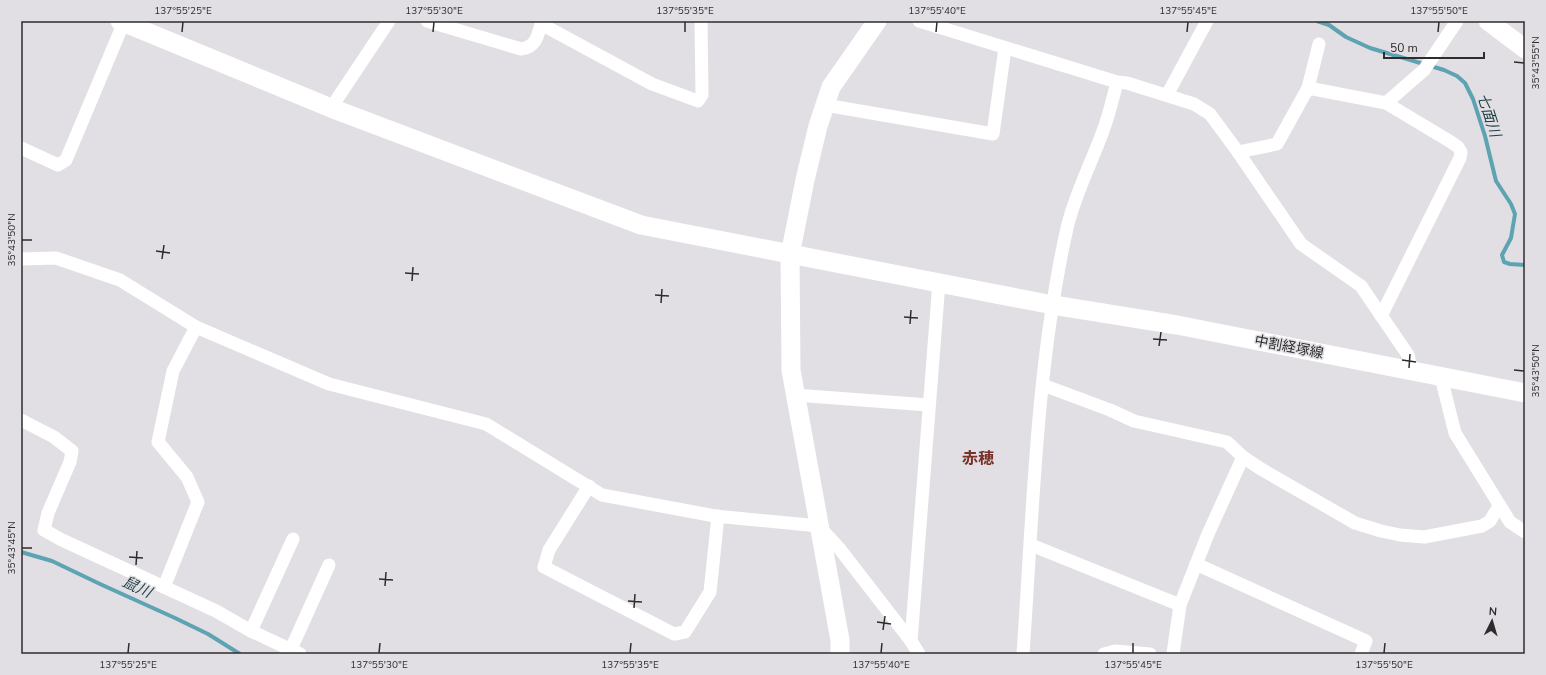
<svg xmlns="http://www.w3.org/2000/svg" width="1546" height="675" font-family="'Nunito Sans','Noto Sans JP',sans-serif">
<rect width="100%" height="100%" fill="#e1dfe3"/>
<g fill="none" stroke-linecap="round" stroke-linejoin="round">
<g stroke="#5ea3b2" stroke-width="4">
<path d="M1317,21L1329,25L1346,37L1370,48L1444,70L1457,76L1465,83L1473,99L1485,136L1496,181L1511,204L1515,214L1511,238L1502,255L1504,262L1510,264L1525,265"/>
<path d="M21,552L52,561L100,584L175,618L208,634L240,654"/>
</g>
<g stroke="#fff" stroke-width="13">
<path d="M427,21L521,49C537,47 538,34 542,21"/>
<path d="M919,21L1117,82L1127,83L1194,104L1210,114L1238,152L1301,244L1361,286L1408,355L1410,363L1408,370"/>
<path d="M541,24L652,84L698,101L702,95L701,21"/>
<path d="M1308,88L1319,44"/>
<path d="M1167,95L1207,21"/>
<path d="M825,105L993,134L1005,48"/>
<path d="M331,108L389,21"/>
<path d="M21,148L58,165L66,160L124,22"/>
<path d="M1238,152L1277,144L1308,88L1386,103L1424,70L1457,21"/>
<path d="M21,259L56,258L120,280L196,327L329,384L486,424L602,495L715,516L819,526L839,548L911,641L919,654"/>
<path d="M1381,316L1460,158L1461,152L1458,147L1451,142L1386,103"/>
<path d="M1441,377L1455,433L1510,522L1525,532"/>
<path d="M1043,385L1110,410L1134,421L1227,442L1243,457L1261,469L1355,523L1381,531L1400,535L1424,537L1482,526L1490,521L1499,506"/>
<path d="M795,395L928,405"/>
<path d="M21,420L54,437L72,451L70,462L48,513L44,530L62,540L216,611L251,631"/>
<path d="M589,486L549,550L544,567L674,634L685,632L710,592L718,516"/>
<path d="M293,539L251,631L300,654"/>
<path d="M1031,545L1180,605"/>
<path d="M1196,564L1366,641L1361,654"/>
<path d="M164,587L198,502L187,477L158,442L173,371L196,327"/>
<path d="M911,641L939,282"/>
<path d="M291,649L329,565"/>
<path d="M1023,654C1033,512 1036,367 1067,228C1075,194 1091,164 1103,131C1109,115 1113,98 1117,82"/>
<path d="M1104,654L1115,651L1150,654"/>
<path d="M1173,654L1180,605L1208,534L1243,457"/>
</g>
<g stroke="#fff" stroke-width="19">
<path d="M120,21L331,108L641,225L1053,305L1177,325L1525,393"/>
<path d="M1488,21L1525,49"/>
<path d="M840,654V640L791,370L790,255L805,180L818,126L831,87L877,21"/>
</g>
</g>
<path fill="none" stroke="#2e2d2e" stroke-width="1.5" d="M182,32L183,22M433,32L434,22M685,32V22M936,32L937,22M1187,32L1188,22M1438,32L1439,22M1514,62L1524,63M22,240H32M156,251L170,253M162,259L164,245M405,273L419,274M412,281L413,267M655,295L669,296M661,303L662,289M904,317L918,318M910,324L911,310M1153,339L1167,340M1159,346L1161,332M1402,360L1416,362M1409,368L1410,354M1514,370L1524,371M22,548H32M129,557L143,558M136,565L137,551M379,579L393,580M385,586L386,572M628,601L642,602M634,608L635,594M877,622L891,624M883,630L885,616M128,653L129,643M379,653L380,643M630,653L631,643M881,653L882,643M1133,653V643M1384,653L1385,643"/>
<g text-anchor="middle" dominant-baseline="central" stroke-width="3" stroke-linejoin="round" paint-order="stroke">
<g font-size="14" fill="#2e2d2e" stroke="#e1dfe3">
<text transform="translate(1289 347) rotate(11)">中割経塚線</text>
</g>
<g font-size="15" font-style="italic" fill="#1d3e45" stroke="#e1dfe3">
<text transform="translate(1489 115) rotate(72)">七面川</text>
<text transform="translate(137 587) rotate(25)">鼠川</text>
</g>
<g font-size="16" font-weight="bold" fill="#773128" stroke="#e1dfe3">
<text x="978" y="459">赤穂</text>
</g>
</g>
<rect width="1546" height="675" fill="none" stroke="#e1dfe3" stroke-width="44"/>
<g transform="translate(1492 621) rotate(5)" stroke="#e1dfe3" stroke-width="3" paint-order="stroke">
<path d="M0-3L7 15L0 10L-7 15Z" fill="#2e2d2e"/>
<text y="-6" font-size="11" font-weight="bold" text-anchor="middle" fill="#2e2d2e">N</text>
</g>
<path d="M1384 52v6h100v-6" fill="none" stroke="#2e2d2e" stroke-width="2"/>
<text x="1390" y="52" font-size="12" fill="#2e2d2e" stroke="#e1dfe3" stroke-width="3" paint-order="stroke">50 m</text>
<rect x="22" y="22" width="1502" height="631" fill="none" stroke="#2e2d2e" stroke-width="1.5"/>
<g font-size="10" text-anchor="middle" fill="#2e2d2e">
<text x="183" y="14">137°55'25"E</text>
<text x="434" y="14">137°55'30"E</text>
<text x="685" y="14">137°55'35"E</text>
<text x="937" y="14">137°55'40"E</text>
<text x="1188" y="14">137°55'45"E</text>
<text x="1439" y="14">137°55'50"E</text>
<text transform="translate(1535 63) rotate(-90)" y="4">35°43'55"N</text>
<text transform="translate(11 240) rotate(-90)" y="4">35°43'50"N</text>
<text transform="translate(1535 371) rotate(-90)" y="4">35°43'50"N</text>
<text transform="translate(11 548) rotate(-90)" y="4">35°43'45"N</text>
<text x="128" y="668">137°55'25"E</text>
<text x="379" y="668">137°55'30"E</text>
<text x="630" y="668">137°55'35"E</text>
<text x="881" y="668">137°55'40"E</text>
<text x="1133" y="668">137°55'45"E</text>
<text x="1384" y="668">137°55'50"E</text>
</g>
</svg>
